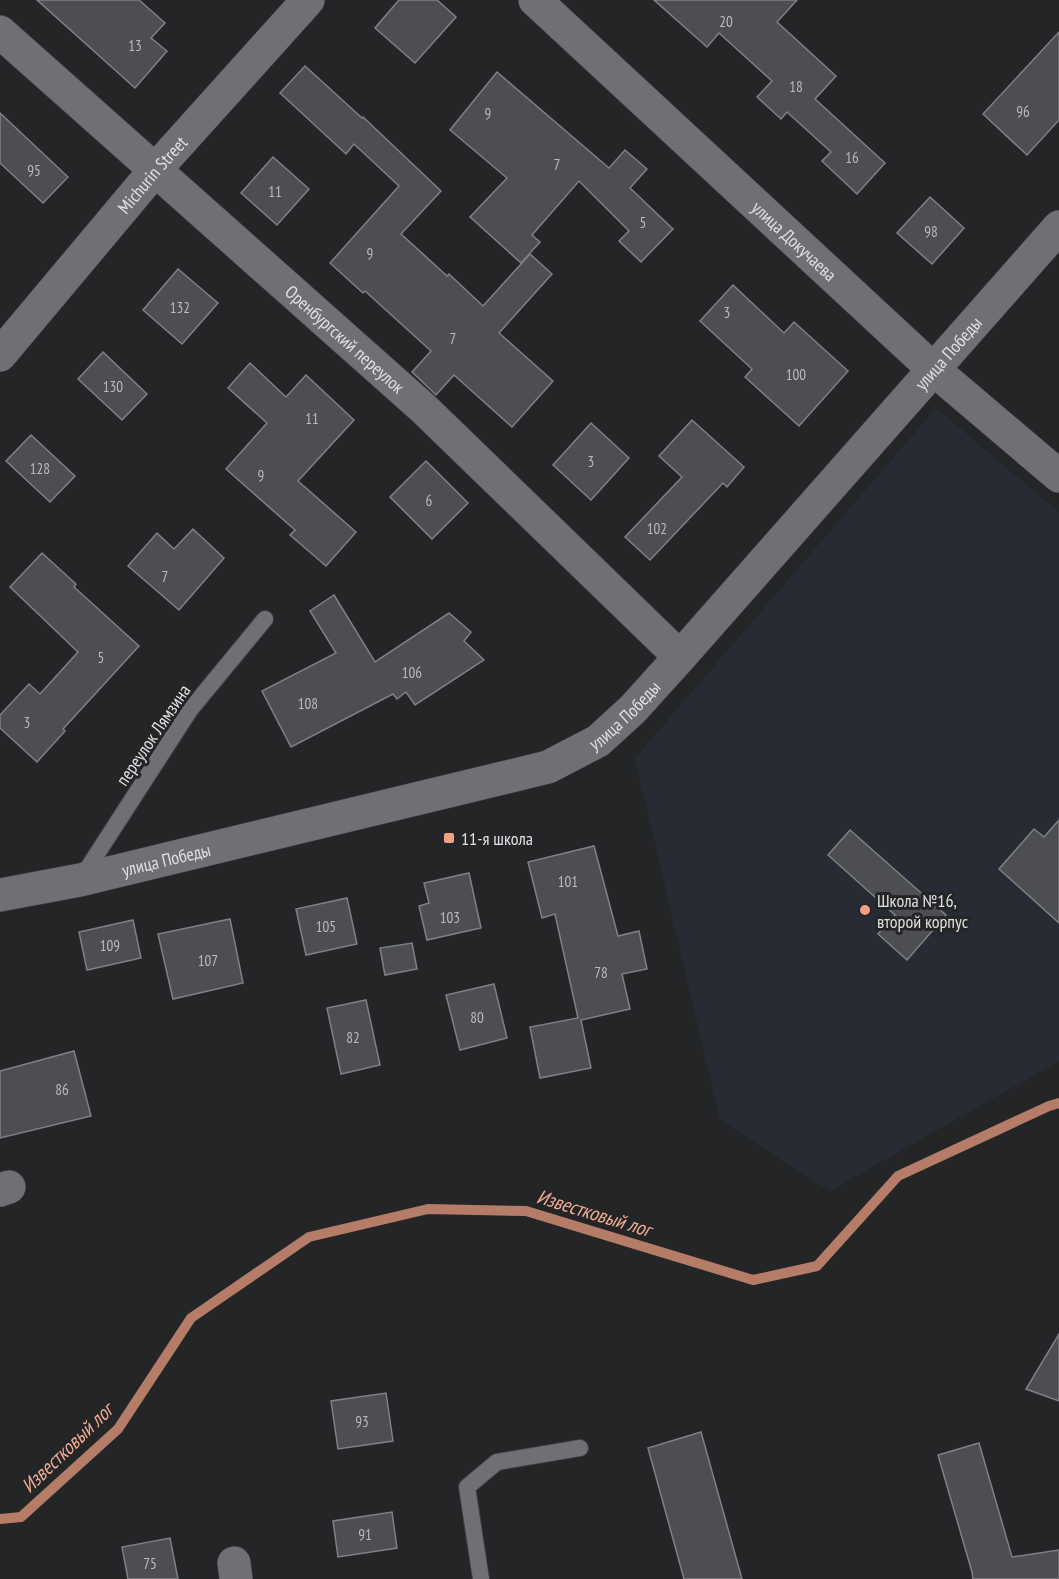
<svg xmlns="http://www.w3.org/2000/svg" width="1059" height="1579" font-family="'PT Sans Narrow',sans-serif">
<rect width="100%" height="100%" fill="#242527"/>
<path fill="#272b33" d="M936,408L1059,512V1061L830,1191L720,1120L635,758Z"/>
<g fill="none" stroke-linecap="round" stroke-linejoin="round">
<path stroke="#b57c67" stroke-width="10" d="M0,1519L21,1517L118,1429L191,1318L309,1237L428,1209L526,1211L753,1280L817,1266L898,1176L1049,1106L1059,1103"/>
</g>
<g fill="#4d4e51" stroke="#7f8184" stroke-width="1.5">
<path d="M37,0H139L165,23L151,38L167,51L135,88Z"/>
<path d="M399,0H437L456,17L415,63L375,28Z"/>
<path d="M654,0H797L777,22L836,76L815,99L885,163L857,194L822,161L831,152L787,112L781,119L757,97L772,81L719,33L707,47Z"/>
<path d="M1059,32V120L1027,155L983,114Z"/>
<path d="M305,66L362,118L363,117L441,191L401,234L447,276L449,274L483,306L530,254L552,274L499,333L553,381L512,427L454,375L436,395L431,390L412,372L431,351L365,291L363,293L330,263L399,186L354,144L346,154L280,93Z"/>
<path d="M497,72L609,168L625,150L647,169L630,188L673,229L641,262L619,241L629,231L579,181L532,235L540,242L521,263L470,217L507,178L450,130Z"/>
<path d="M0,113L68,177L43,203L0,163Z"/>
<path d="M273,157L309,189L277,225L241,193Z"/>
<path d="M930,197L964,228L932,264L897,233Z"/>
<path d="M178,269L218,303L182,344L143,310Z"/>
<path d="M733,285L784,333L794,322L848,371L799,426L745,377L752,369L700,321Z"/>
<path d="M103,352L147,394L122,420L78,379Z"/>
<path d="M250,363L286,397L306,375L354,420L298,481L356,532L326,566L290,535L295,530L226,469L267,423L228,388Z"/>
<path d="M692,420L744,467L727,487L723,483L650,560L625,537L682,477L659,456Z"/>
<path d="M591,423L629,458L591,500L553,465Z"/>
<path d="M31,435L75,476L50,502L6,461Z"/>
<path d="M426,461L468,503L432,539L390,497Z"/>
<path d="M193,529L224,558L179,610L128,566L157,533L174,549Z"/>
<path d="M42,553L76,584L74,587L139,646L63,729L65,731L37,762L0,728V715L29,684L40,694L78,652L10,587Z"/>
<path d="M334,595L375,662L449,613L471,632L464,641L484,660L415,705L406,692L397,699L393,694L291,747L262,691L336,653L310,611Z"/>
<path d="M1059,820V923L999,869L1034,829L1044,837Z"/>
<path d="M850,830L946,915L907,960L878,934L895,915L828,855Z"/>
<path d="M594,846L618,936L639,931L647,969L622,974L630,1009L581,1020L591,1068L540,1078L530,1027L578,1018L555,914L542,918L528,862Z"/>
<path d="M469,873L481,928L427,940L419,906L429,903L424,883Z"/>
<path d="M347,898L357,944L306,955L296,909Z"/>
<path d="M230,919L243,983L173,999L158,934Z"/>
<path d="M133,920L141,958L87,970L79,932Z"/>
<path d="M412,943L417,969L385,975L380,948Z"/>
<path d="M494,984L507,1038L460,1050L446,995Z"/>
<path d="M366,1000L380,1065L341,1074L327,1008Z"/>
<path d="M74,1051L91,1116L0,1138V1071Z"/>
<path d="M1059,1334V1401L1026,1389Z"/>
<path d="M386,1393L393,1441L338,1449L331,1401Z"/>
<path d="M701,1432L742,1579H684L648,1448Z"/>
<path d="M979,1443L1012,1557L1059,1550V1579H973L972,1572L938,1455Z"/>
<path d="M392,1512L397,1548L338,1557L333,1521Z"/>
<path d="M170,1538L178,1579H128L122,1547Z"/>
</g>
<g fill="none" stroke-linecap="round" stroke-linejoin="round">
<defs>
<g id="lane">
<path d="M82,877L190,710L265,619"/>
<path d="M481,1579L467,1487L497,1462L580,1448"/>
</g>
<g id="street">
<path id="s1" d="M535,0L933,369L1059,476"/>
<path id="s2" d="M0,32L423,408L680,657"/>
<path id="s3" d="M0,355L155,170L308,0"/>
<path d="M0,1190L9,1187"/>
<path d="M234,1563L236,1579"/>
</g>
<g id="secondary">
<path id="s4" d="M0,895L80,880L548,767L598,741L633,709L680,657L1059,227"/>
</g>
</defs>
<use href="#lane" stroke="#3f4042" stroke-width="18"/>
<use href="#street" stroke="#3f4042" stroke-width="34"/>
<use href="#secondary" stroke="#3f4042" stroke-width="34"/>
<use href="#lane" stroke="#6f7073" stroke-width="16"/>
<use href="#street" stroke="#6f7073" stroke-width="33"/>
<use href="#secondary" stroke="#6f7073" stroke-width="33"/>
</g>
<g fill="#f2a081" stroke="#242527" stroke-width="2">
<rect x="443" y="832" width="12" height="12" rx="3"/>
<circle cx="865" cy="910" r="6"/>
</g>
<g text-anchor="middle" dominant-baseline="central" stroke-width="6" stroke-linejoin="round" paint-order="stroke">
<g font-size="15" fill="#babcbe">
<text x="726" y="21">20</text>
<text x="135" y="45">13</text>
<text x="796" y="86">18</text>
<text x="1023" y="111">96</text>
<text x="488" y="113">9</text>
<text x="852" y="157">16</text>
<text x="557" y="164">7</text>
<text x="34" y="170">95</text>
<text x="275" y="191">11</text>
<text x="643" y="222">5</text>
<text x="931" y="231">98</text>
<text x="370" y="253">9</text>
<text x="180" y="307">132</text>
<text x="727" y="312">3</text>
<text x="453" y="338">7</text>
<text x="796" y="374">100</text>
<text x="113" y="386">130</text>
<text x="312" y="418">11</text>
<text x="591" y="461">3</text>
<text x="40" y="468">128</text>
<text x="261" y="475">9</text>
<text x="429" y="500">6</text>
<text x="657" y="528">102</text>
<text x="165" y="576">7</text>
<text x="101" y="657">5</text>
<text x="412" y="672">106</text>
<text x="308" y="703">108</text>
<text x="27" y="722">3</text>
<text x="568" y="881">101</text>
<text x="450" y="917">103</text>
<text x="326" y="926">105</text>
<text x="110" y="945">109</text>
<text x="208" y="960">107</text>
<text x="601" y="972">78</text>
<text x="477" y="1017">80</text>
<text x="353" y="1037">82</text>
<text x="62" y="1089">86</text>
<text x="362" y="1421">93</text>
<text x="365" y="1534">91</text>
<text x="150" y="1563">75</text>
</g>
<g font-size="18" fill="#dfe0e2" stroke="#242527">
<text stroke="none"><textPath href="#s3" startOffset="236">Michurin Street</textPath></text>
<text stroke="none"><textPath href="#s1" startOffset="354">улица Докучаева</textPath></text>
<text stroke="none"><textPath href="#s2" startOffset="462">Оренбургский переулок</textPath></text>
<text stroke="none"><textPath href="#s4" startOffset="1142">улица Победы</textPath></text>
<text stroke="none"><textPath href="#s4" startOffset="656">улица Победы</textPath></text>
<text transform="translate(153 735) rotate(-56)">переулок Лямзина</text>
<text stroke="none"><textPath href="#s4" startOffset="170">улица Победы</textPath></text>
</g>
<g font-size="18" fill="#dfe0e2" stroke="#242527" text-anchor="start">
<text x="461" y="838">11-я школа</text>
<text x="877" y="900">Школа №16,<tspan x="877" dy="21">второй корпус</tspan></text>
</g>
<g font-size="20" font-style="italic" fill="#f1ac93" stroke="#242527">
<text transform="translate(594 1213) rotate(17)">Известковый лог</text>
<text transform="translate(67 1448) rotate(-44)">Известковый лог</text>
</g>
</g>
</svg>
